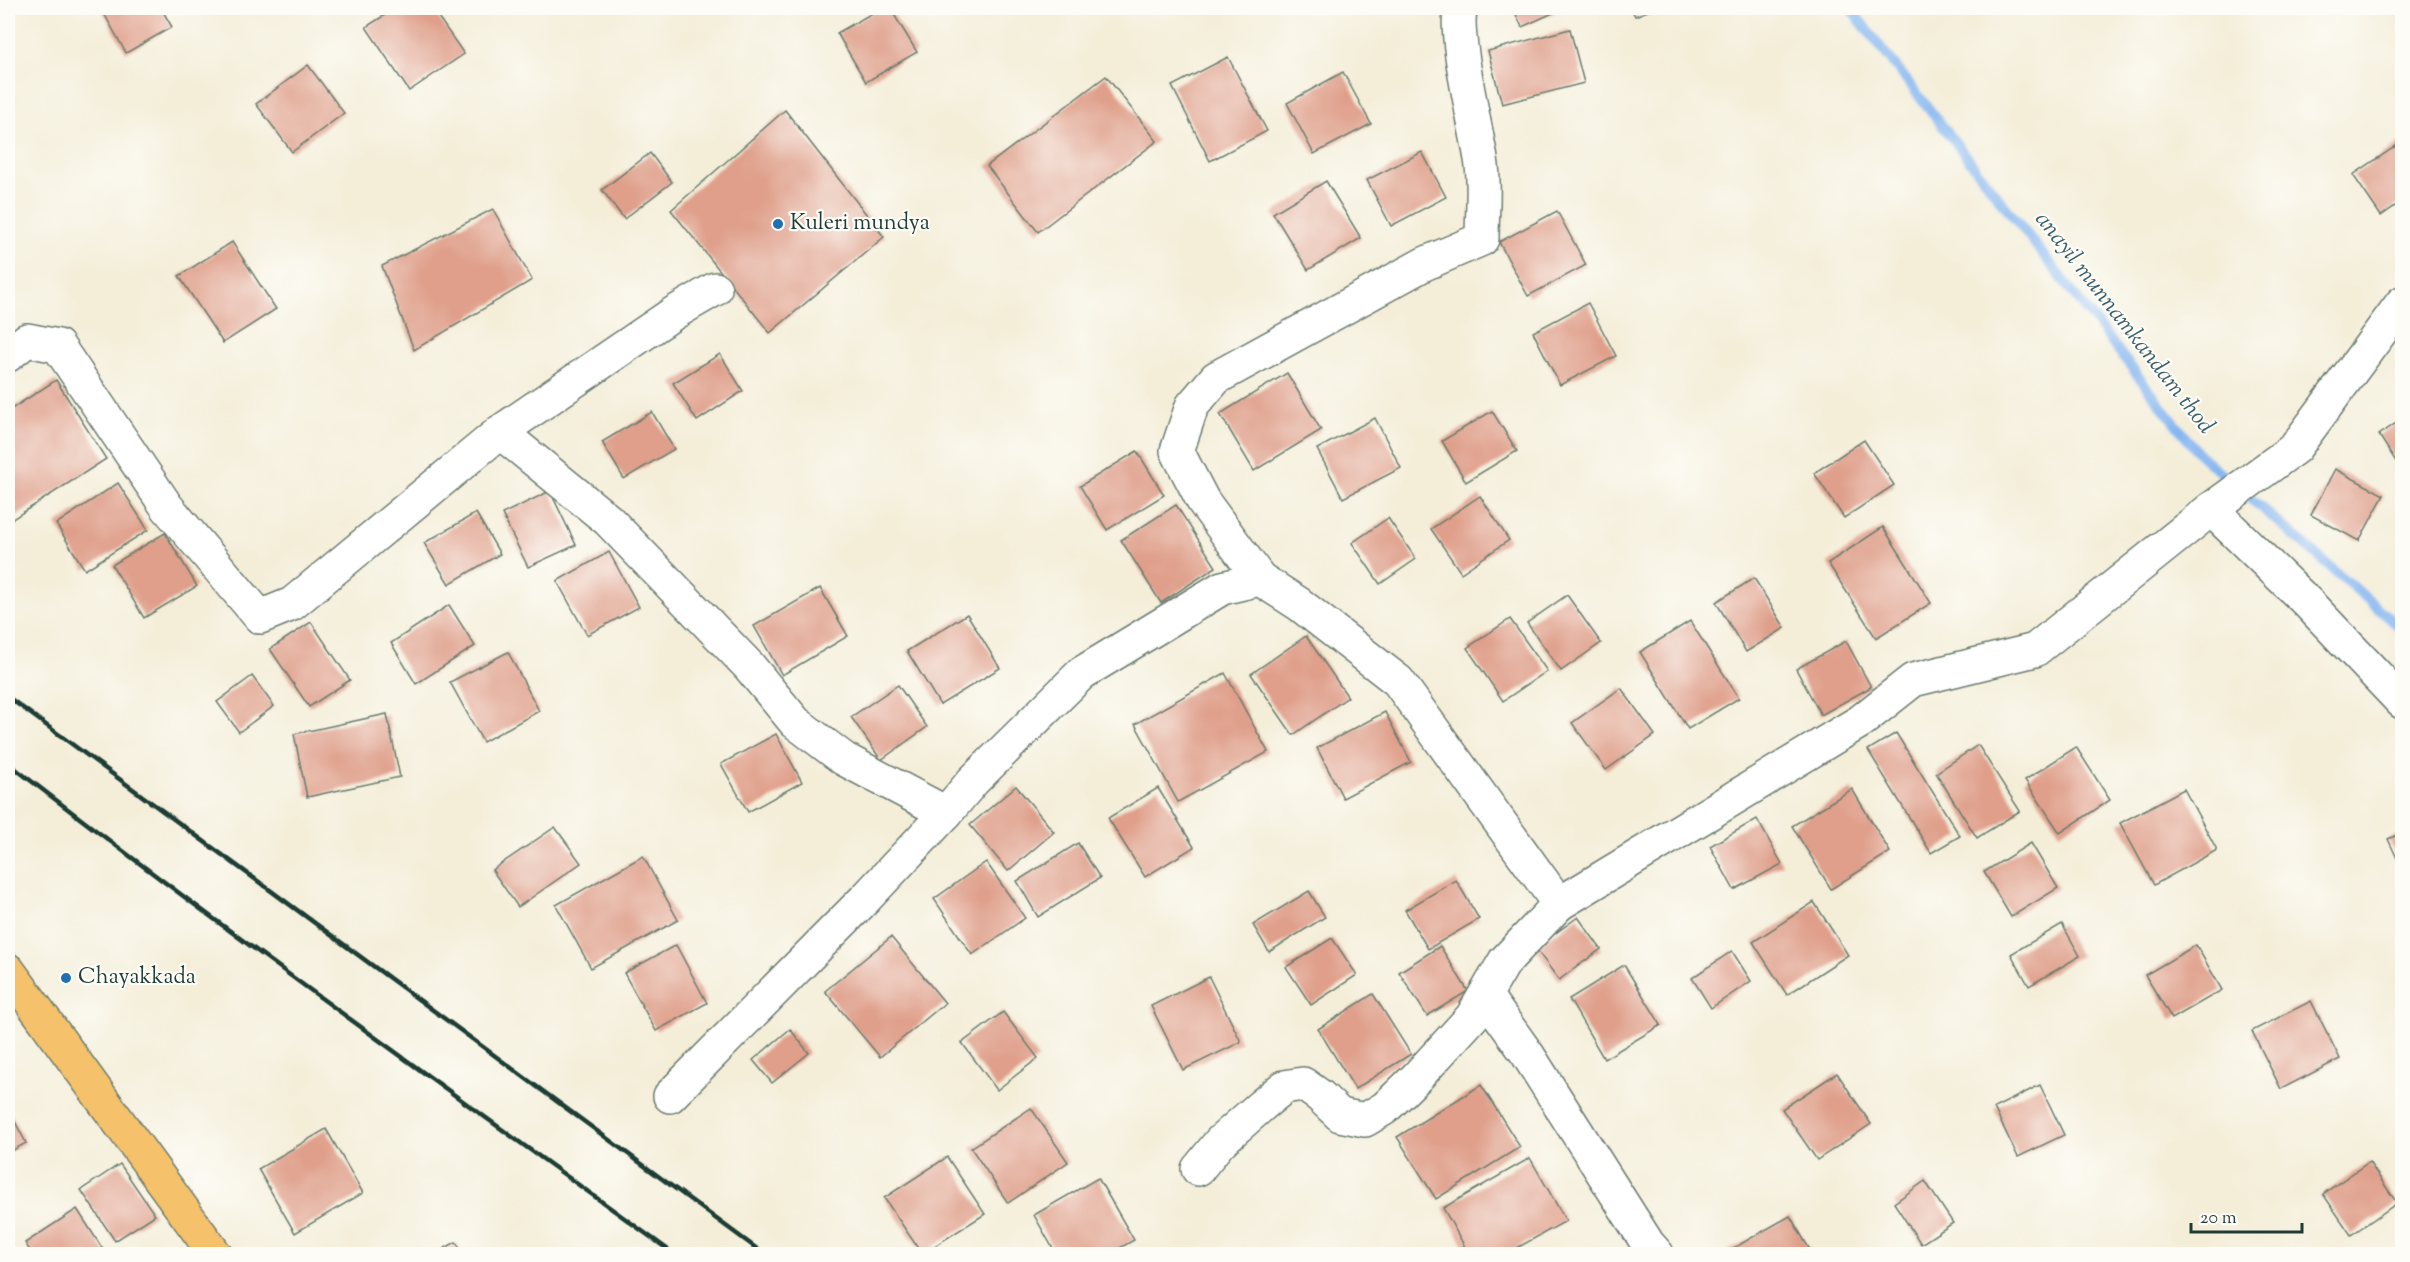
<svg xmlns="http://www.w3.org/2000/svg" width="2410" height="1262" font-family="'Sorts Mill Goudy',serif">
<rect width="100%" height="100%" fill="#fdfcf7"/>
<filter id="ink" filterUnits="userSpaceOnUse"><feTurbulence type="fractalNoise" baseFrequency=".0167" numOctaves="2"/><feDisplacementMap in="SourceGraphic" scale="12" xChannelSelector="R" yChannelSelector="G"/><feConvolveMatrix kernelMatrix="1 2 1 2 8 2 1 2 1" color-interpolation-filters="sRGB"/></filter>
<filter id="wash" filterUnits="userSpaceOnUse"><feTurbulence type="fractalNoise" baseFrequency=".008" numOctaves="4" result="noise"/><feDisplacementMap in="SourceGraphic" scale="24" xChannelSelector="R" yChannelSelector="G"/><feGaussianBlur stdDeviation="1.35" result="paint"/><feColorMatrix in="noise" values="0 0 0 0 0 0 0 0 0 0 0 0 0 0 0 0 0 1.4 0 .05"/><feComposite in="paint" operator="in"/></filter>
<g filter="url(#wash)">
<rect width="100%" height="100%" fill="#f4eed9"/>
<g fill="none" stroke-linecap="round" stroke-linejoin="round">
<path stroke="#84b6f1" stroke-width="10" d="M1850,8L2200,455L2402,629"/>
</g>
<g id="blocks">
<g fill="#df9f8a">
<path d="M101,8H161L172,27L126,53Z"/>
<path d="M396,8H432L464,54L409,91L366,27Z"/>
<path d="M881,8H890L917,52L866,82L837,33Z"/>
<path d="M1513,8H1564L1522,27Z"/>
<path d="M1631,8H1655L1635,16Z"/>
<path d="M1570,29L1584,83L1502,104L1488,51Z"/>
<path d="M1228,57L1267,131L1210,161L1172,86Z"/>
<path d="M308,65L344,113L292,152L256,104Z"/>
<path d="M1343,72L1371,124L1314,154L1287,103Z"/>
<path d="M1106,76L1157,141L1038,232L987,166Z"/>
<path d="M785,110L884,237L770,333L671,210Z"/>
<path d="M2402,142V201L2381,216L2353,175Z"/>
<path d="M1422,152L1446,197L1391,226L1367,180Z"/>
<path d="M650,153L672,182L624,219L602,190Z"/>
<path d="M1326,181L1361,238L1308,270L1273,213Z"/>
<path d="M493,209L532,280L414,350L382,266Z"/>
<path d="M1557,211L1586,265L1528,296L1499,242Z"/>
<path d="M232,242L276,309L223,343L179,276Z"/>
<path d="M1588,303L1616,356L1560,385L1533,332Z"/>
<path d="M720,354L743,391L697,421L673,383Z"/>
<path d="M1287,373L1321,430L1254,471L1220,414Z"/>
<path d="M56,380L106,459L8,522V411Z"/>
<path d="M1492,411L1517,451L1466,482L1442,441Z"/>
<path d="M652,412L674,449L624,479L602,442Z"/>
<path d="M1375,418L1401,468L1343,498L1317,449Z"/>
<path d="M2402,419V471L2379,435Z"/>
<path d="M1864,440L1894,485L1844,518L1814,473Z"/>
<path d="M1137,451L1164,495L1107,530L1080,486Z"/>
<path d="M2335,469L2384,495L2359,541L2311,515Z"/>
<path d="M118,483L148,530L85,570L56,524Z"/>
<path d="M550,491L576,545L528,567L502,514Z"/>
<path d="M1480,496L1509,540L1461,573L1431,529Z"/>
<path d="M1176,505L1216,567L1161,603L1121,540Z"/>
<path d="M476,513L500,554L449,584L424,543Z"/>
<path d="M1388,518L1416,559L1380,584L1352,543Z"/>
<path d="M1883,527L1931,603L1876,638L1828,563Z"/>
<path d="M165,533L197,586L144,618L112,565Z"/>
<path d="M609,552L639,607L587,635L557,581Z"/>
<path d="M1754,578L1785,628L1746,652L1716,602Z"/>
<path d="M820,588L848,636L782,675L754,626Z"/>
<path d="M1567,595L1601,643L1561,671L1527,623Z"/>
<path d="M449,605L475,646L416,684L391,643Z"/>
<path d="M967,614L1000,668L940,705L907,651Z"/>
<path d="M1510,619L1547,671L1503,701L1467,648Z"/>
<path d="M1690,621L1739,698L1688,729L1640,652Z"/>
<path d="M311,622L350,680L309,707L270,649Z"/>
<path d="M1306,636L1348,697L1293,735L1251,674Z"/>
<path d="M1846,641L1871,687L1821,715L1796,669Z"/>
<path d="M508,652L539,711L483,742L450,682Z"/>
<path d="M1225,673L1268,752L1178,802L1135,724Z"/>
<path d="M252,676L274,706L239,732L217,702Z"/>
<path d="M898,685L927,727L881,760L851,717Z"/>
<path d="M1621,688L1655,735L1606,770L1572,723Z"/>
<path d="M1385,712L1411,762L1343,798L1317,748Z"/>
<path d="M387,714L400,777L307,797L294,734Z"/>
<path d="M1896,733L1960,836L1931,853L1868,750Z"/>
<path d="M776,734L802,782L748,812L721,764Z"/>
<path d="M1978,745L2020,811L1977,838L1936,773Z"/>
<path d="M2076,747L2110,800L2060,833L2025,780Z"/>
<path d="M1016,786L1054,832L1008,871L970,825Z"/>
<path d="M1158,788L1194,847L1145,877L1108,818Z"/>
<path d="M1852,789L1890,852L1831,889L1792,826Z"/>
<path d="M2184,789L2217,850L2154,885L2120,823Z"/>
<path d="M1757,819L1782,864L1734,890L1710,846Z"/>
<path d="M555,827L581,863L518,907L492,870Z"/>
<path d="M2402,833V869L2388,839Z"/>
<path d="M1078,843L1100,878L1038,917L1017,881Z"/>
<path d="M2031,843L2058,888L2011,917L1984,872Z"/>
<path d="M643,856L678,920L591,968L556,905Z"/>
<path d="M986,862L1025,918L972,955L934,899Z"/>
<path d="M1456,880L1479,919L1428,949L1405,910Z"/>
<path d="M1309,891L1325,917L1269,952L1253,925Z"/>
<path d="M1814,902L1848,955L1787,995L1753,942Z"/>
<path d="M1578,917L1601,949L1559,980L1535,948Z"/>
<path d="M2062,924L2080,956L2029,986L2011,954Z"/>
<path d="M891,937L945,1003L880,1057L825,991Z"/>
<path d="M1332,938L1357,975L1311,1005L1286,967Z"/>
<path d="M676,945L707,1003L656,1031L624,973Z"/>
<path d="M2196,945L2222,990L2172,1019L2145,975Z"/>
<path d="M1440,946L1468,991L1427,1016L1399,972Z"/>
<path d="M1732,951L1751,981L1711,1008L1692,978Z"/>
<path d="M1624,965L1661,1025L1604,1059L1569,999Z"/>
<path d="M1209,977L1241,1042L1183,1070L1151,1006Z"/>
<path d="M1373,994L1411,1054L1355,1089L1318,1029Z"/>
<path d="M2311,1001L2340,1059L2281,1089L2252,1031Z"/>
<path d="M1003,1012L1038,1058L997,1090L962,1043Z"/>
<path d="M790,1029L809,1053L772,1083L753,1060Z"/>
<path d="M1837,1073L1871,1124L1817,1160L1782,1109Z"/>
<path d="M1481,1085L1520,1147L1436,1199L1397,1137Z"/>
<path d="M2040,1085L2064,1135L2018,1157L1994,1108Z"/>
<path d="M8,1108L26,1143L8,1153Z"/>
<path d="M1031,1108L1068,1162L1008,1203L971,1148Z"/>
<path d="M326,1129L363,1193L295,1233L258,1169Z"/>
<path d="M947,1157L985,1214L922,1254L884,1198Z"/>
<path d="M1530,1158L1566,1221L1506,1254H1469L1443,1208Z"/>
<path d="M2369,1162L2397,1203L2351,1235L2323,1194Z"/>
<path d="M120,1164L155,1215L115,1241L81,1190Z"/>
<path d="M1098,1178L1134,1240L1109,1254H1056L1034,1215Z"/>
<path d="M1925,1181L1953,1223L1921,1244L1894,1203Z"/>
<path d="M77,1209L106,1254H32L25,1243Z"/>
<path d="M1790,1216L1810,1250L1802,1254H1723Z"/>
<path d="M456,1242L463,1254H434Z"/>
</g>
</g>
</g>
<g filter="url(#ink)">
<use href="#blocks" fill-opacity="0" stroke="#6a7b6e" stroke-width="1.5"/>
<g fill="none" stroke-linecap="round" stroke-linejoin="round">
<defs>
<g id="minor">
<path d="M8,355L27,340L58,346L167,507L260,617L292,604L500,432L608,520L749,666L795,722L844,759L946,813L973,781L1082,673L1222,588L1260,579L1299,604L1398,681L1559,904L1861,721L1913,680L2035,650L2211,509L2307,602L2402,702"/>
<path d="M500,432L674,313L715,289"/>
<path d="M2211,509L2295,448L2402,303"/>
<path d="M1260,579L1203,501L1177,451L1192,406L1216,378L1424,264L1482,239C1482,215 1485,189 1482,166C1478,133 1452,33 1461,8"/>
<path d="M1485,995L1528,1055L1648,1244L1657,1254"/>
<path d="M670,1096L866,898L946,813"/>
<path d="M1198,1169L1220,1142L1262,1105L1284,1087L1303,1084L1320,1096L1340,1115L1365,1120L1385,1108L1417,1077L1472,1017L1505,961L1559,904"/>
</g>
<path id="major" d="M8,970L215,1254"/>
</defs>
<use href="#minor" stroke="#6a7b6e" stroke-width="36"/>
<use href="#major" stroke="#6a7b6e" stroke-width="36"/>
<use href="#minor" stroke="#fff" stroke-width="33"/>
<use href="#major" stroke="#f5c16b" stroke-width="33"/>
<g stroke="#1f3d34" stroke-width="4.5">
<path d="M8,697L764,1254"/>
<path d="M8,763C226,932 451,1092 674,1254"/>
</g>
</g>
</g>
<g fill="#1f6fb2" stroke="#fdfcf7" stroke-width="2">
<circle cx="778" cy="224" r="6"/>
<circle cx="66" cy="978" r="6"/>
</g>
<g text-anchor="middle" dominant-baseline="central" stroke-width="4.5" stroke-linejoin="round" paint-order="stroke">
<g font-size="22" fill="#1f3d34" stroke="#fdfcf7" text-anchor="start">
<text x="790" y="224">Kuleri mundya</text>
<text x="78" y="978">Chayakkada</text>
</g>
<g font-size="24" font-style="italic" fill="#3d616d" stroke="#fdfcf7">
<text transform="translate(2124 323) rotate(52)">anayil munnamkandam thod</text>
</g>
</g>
<rect width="2410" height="1262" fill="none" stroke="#fdfcf7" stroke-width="30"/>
<path d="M2191 1223v9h111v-9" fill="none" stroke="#1f3d34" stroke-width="3"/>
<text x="2200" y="1223" font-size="18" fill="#1f3d34" stroke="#fdfcf7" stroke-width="4.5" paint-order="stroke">20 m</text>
</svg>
